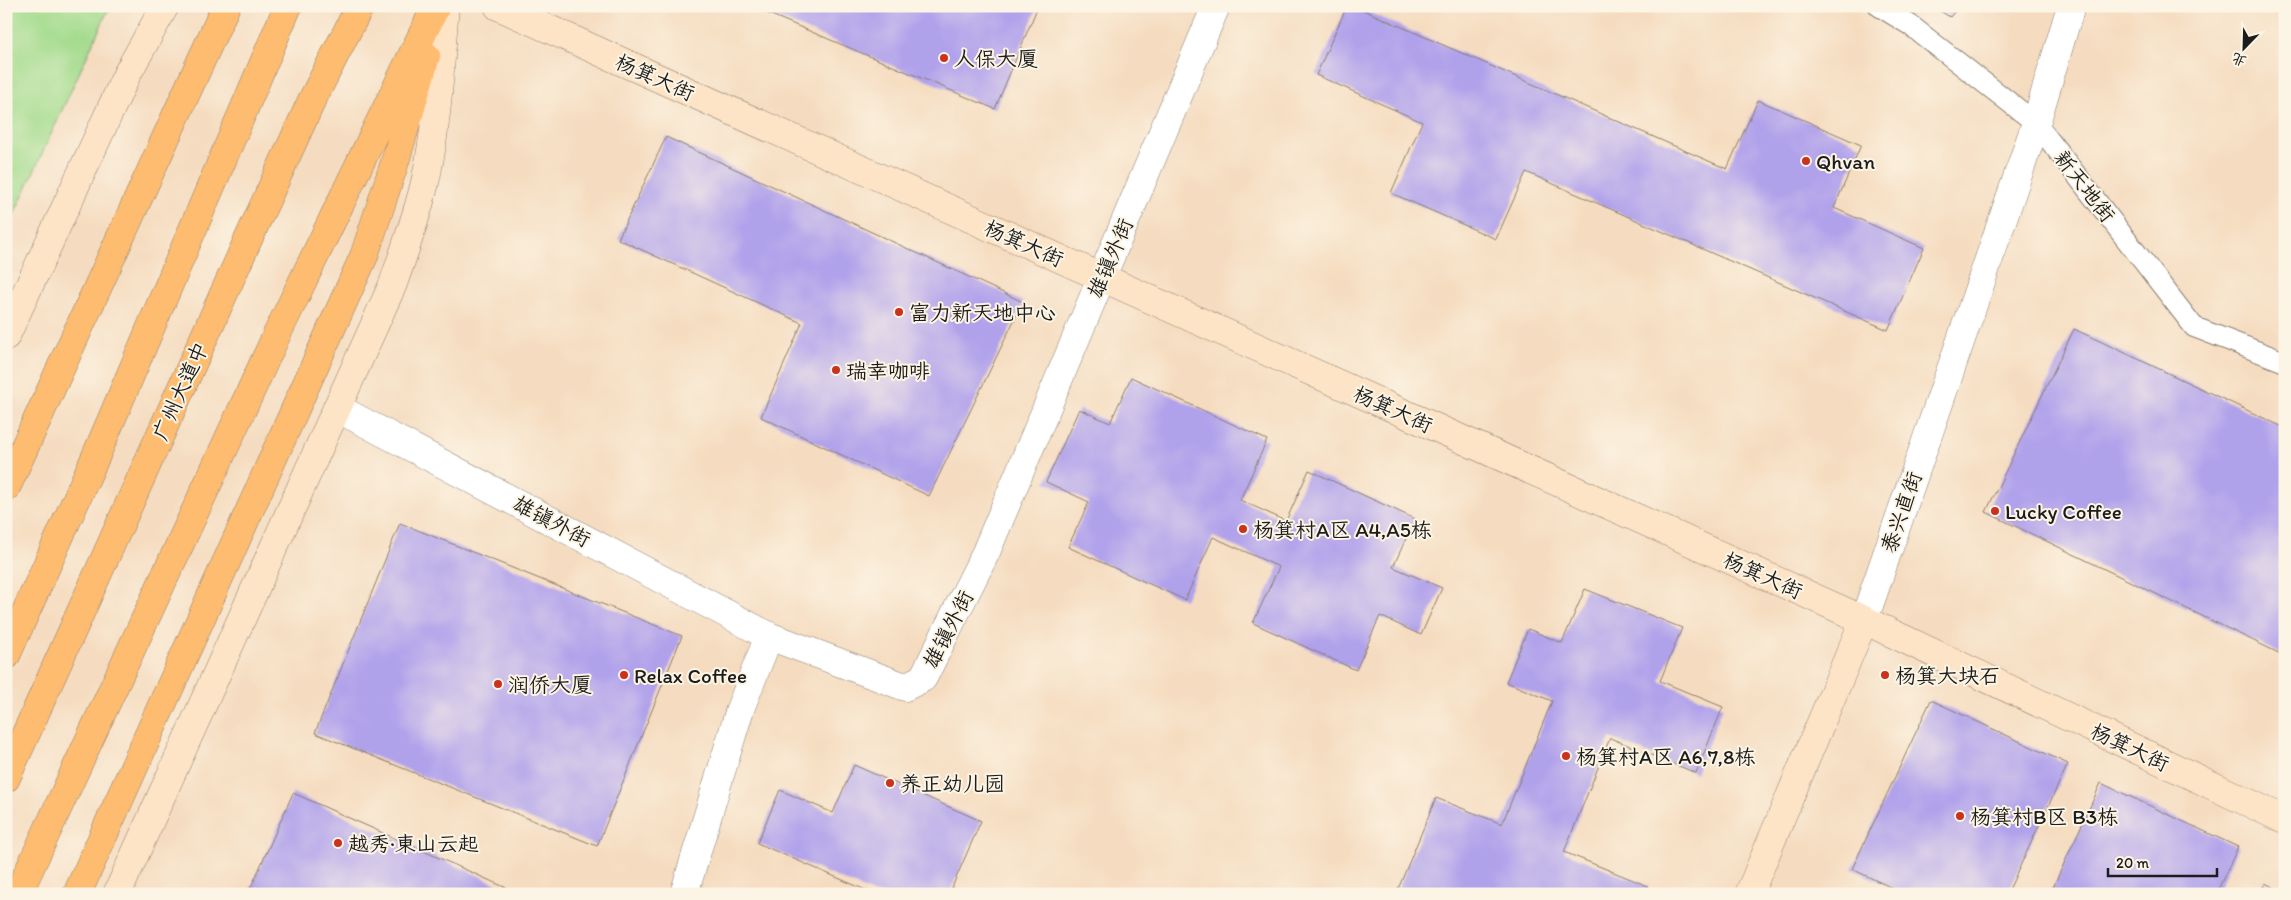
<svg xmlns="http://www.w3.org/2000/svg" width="2291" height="900" font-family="Itim,'LXGW WenKai TC',sans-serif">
<rect width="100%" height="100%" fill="#fcf5e5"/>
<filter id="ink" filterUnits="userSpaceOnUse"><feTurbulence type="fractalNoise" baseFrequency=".02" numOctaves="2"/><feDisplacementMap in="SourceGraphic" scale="10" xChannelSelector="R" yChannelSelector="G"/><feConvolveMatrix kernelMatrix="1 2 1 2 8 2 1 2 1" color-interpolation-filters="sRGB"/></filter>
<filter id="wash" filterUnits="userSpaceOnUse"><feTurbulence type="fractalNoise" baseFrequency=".0096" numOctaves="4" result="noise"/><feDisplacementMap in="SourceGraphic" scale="20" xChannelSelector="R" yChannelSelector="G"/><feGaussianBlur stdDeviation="1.12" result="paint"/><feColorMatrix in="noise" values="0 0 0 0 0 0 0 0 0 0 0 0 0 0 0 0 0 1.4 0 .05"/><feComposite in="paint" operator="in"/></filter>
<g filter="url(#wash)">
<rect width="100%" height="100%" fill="#f5dcc0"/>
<path fill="#a3db8d" stroke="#607c54" d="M6,6H110L6,232Z"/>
<g id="blocks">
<g fill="#b0a1eb">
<path d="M750,6H1038L995,109Z"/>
<path d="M1347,6H1354L1727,169L1758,100L1861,145L1834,208L1924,248L1888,330L1526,172L1496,239L1391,193L1422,122L1316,75Z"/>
<path d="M1932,6H1959L1950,17Z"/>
<path d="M666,137L1023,302L929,496L761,417L802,323L618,239Z"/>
<path d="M2074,329L2285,428V656L1986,512Z"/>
<path d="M1131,377L1267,440L1240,500L1286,521L1309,470L1415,519L1393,567L1442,588L1421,635L1380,616L1356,670L1253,623L1279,567L1213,537L1185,600L1068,547L1089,502L1046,482L1079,409L1110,423Z"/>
<path d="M400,523L682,636L597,846L315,733Z"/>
<path d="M1585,589L1682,628L1660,681L1723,707L1696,773L1610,738L1564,852L1648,886L1645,894H1396L1436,798L1502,824L1552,701L1506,682L1528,629L1562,643Z"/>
<path d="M1931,700L2068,764L2007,894H1905L1852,869Z"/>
<path d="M854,765L981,821L949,894H875L757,843L780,790L833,813Z"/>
<path d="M2101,783L2238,847L2216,894H2050Z"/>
<path d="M293,793L520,894H248Z"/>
<path d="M2265,883L2285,893V894H2260Z"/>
</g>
</g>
</g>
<g filter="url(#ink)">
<use href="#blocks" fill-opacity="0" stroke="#887c6e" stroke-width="1"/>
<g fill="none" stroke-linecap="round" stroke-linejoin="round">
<defs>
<path id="lane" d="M1879,6L1910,25L2036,123L2194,327L2285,362"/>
<g id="street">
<path d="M337,408L769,636L905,687L923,678L986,552L1216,6"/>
<path d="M1864,620L2036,123L2071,6"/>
<path d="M684,894L740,709L769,636"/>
</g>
<g id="secondary">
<path d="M498,6L1864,620L2285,820"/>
<path d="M6,336L127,74L165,6"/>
<path d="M117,894L393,284C405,249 418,214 426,178C438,121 440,64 445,6"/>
<path d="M1749,894L1864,620"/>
</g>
<g id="highway">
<path d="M6,488L226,6"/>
<path d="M6,656L95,458L288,6"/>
<path d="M6,778L247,242L312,100L360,6"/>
<path d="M18,894L278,332L436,6"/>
<path d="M77,894L364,256L394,165L426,56"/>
</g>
</defs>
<use href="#lane" stroke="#887c6e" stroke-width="22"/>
<use href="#street" stroke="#887c6e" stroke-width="29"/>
<use href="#secondary" stroke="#887c6e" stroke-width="29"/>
<use href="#highway" stroke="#887c6e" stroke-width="29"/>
<use href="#lane" stroke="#fff" stroke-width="20"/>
<use href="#street" stroke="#fff" stroke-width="28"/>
<use href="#secondary" stroke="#fee4c6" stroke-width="28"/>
<use href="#highway" stroke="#fdbc70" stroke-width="28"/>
</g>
</g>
<g fill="#c8321e" stroke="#fcf5e5" stroke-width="2">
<circle cx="944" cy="58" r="5"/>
<circle cx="1806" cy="161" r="5"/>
<circle cx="899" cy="312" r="5"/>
<circle cx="836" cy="370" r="5"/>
<circle cx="1995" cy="511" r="5"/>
<circle cx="1243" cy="529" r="5"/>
<circle cx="624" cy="675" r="5"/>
<circle cx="1885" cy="675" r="5"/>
<circle cx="498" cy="684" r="5"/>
<circle cx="1566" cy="756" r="5"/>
<circle cx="890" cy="783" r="5"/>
<circle cx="1960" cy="816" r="5"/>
<circle cx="338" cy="843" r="5"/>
</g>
<g text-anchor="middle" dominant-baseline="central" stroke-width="4" stroke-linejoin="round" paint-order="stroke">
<g font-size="21" fill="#1c1c1c" stroke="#fcf5e5" text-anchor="start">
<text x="954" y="58">人保大厦</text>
<text x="1816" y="161">Qhvan</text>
<text x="909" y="312">富力新天地中心</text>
<text x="846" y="370">瑞幸咖啡</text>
<text x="2005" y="511">Lucky Coffee</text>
<text x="1253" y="529">杨箕村A区 A4,A5栋</text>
<text x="634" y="675">Relax Coffee</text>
<text x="1895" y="675">杨箕大块石</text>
<text x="508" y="684">润侨大厦</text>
<text x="1576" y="756">杨箕村A区 A6,7,8栋</text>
<text x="900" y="783">养正幼儿园</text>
<text x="1970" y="816">杨箕村B区 B3栋</text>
<text x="348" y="843">越秀·東山云起</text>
</g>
<g font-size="21" fill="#1c1c1c" stroke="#fcf5e5">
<text transform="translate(655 77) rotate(24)">杨箕大街</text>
<text transform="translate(2085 186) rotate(52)">新天地街</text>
<text transform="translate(1024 243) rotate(24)">杨箕大街</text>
<text transform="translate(1110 258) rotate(-67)">雄镇外街</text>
<text transform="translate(180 391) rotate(-66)">广州大道中</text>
<text transform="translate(1393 409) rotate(24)">杨箕大街</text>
<text transform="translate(1901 512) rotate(-71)">泰兴直街</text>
<text transform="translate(552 521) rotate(28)">雄镇外街</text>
<text transform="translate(1763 575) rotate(24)">杨箕大街</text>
<text transform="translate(948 629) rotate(-63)">雄镇外街</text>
<text transform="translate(2130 747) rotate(25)">杨箕大街</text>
</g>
</g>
<rect width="2291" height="900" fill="none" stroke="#fcf5e5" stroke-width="25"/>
<g transform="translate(2244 48) rotate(203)" stroke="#fcf5e5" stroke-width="4" paint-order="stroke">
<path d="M0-4L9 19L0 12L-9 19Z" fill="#1c1c1c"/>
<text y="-8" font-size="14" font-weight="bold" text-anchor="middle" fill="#1c1c1c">北</text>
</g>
<path d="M2108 868v8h109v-8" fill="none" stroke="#1c1c1c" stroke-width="2.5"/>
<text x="2116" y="868" font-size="15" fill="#1c1c1c" stroke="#fcf5e5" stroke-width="4" paint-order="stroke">20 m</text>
</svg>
